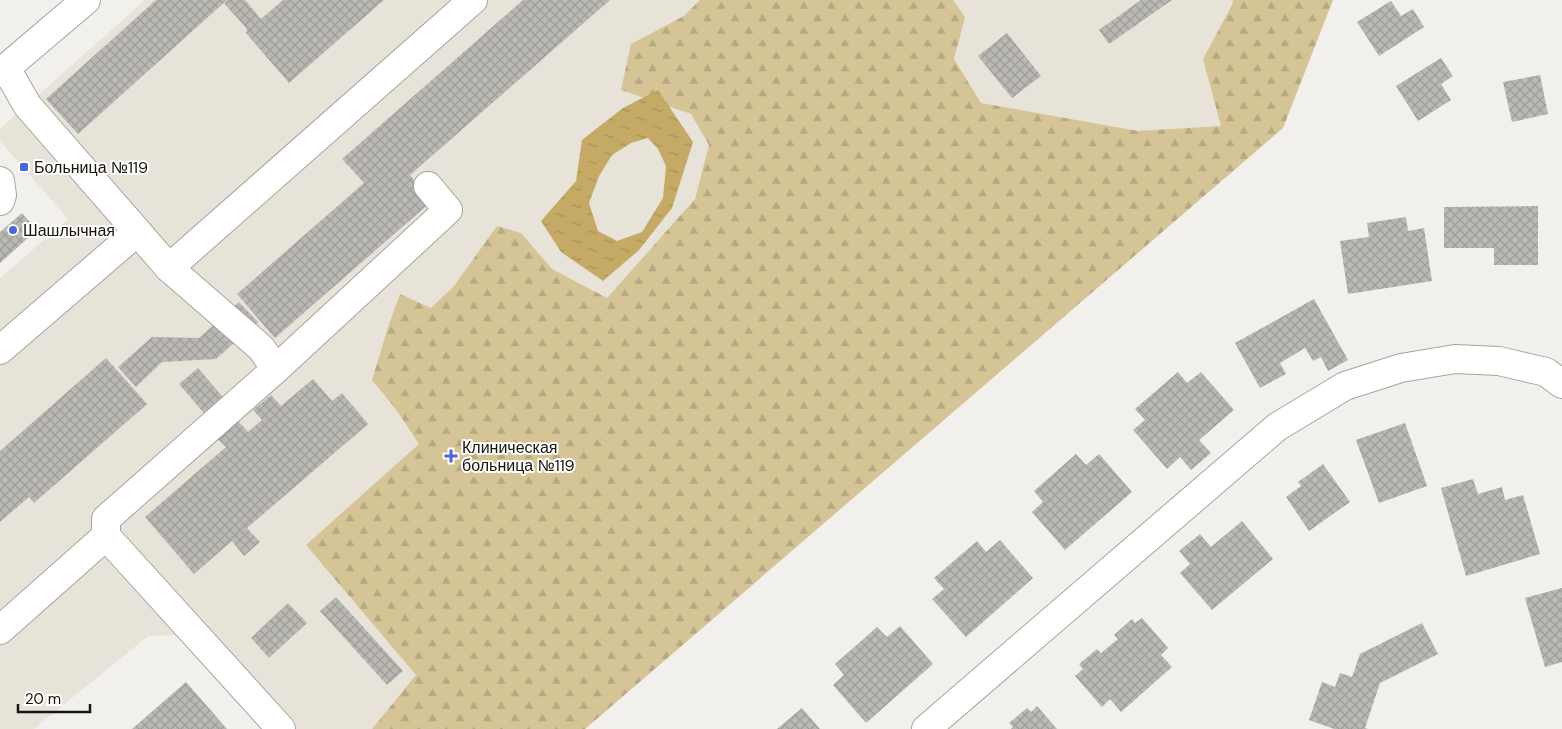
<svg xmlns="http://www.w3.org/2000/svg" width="1562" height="729" font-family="'DM Sans',sans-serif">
<defs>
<pattern id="forest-firs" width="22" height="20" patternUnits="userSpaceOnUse" patternTransform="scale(1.25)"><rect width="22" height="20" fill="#d5c495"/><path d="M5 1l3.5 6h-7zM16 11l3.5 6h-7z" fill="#b6a880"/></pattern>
<pattern id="water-ripples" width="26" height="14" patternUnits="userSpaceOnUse" patternTransform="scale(1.25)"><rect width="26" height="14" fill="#c4aa64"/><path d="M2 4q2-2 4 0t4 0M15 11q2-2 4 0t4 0" fill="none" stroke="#a89156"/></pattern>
<pattern id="building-cross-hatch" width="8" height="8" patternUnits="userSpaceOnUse" patternTransform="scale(1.25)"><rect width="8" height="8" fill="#b9b8b3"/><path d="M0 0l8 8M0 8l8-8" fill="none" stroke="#9e9d99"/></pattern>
</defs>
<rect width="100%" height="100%" fill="#f2f0ec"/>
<path fill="#e8e3d8" d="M145,0H1333L1283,128L585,729H270L185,635L148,636L34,729H0V278L68,219L0,141V129Z"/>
<path fill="url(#forest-firs)" d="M700,0H953L965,17L954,59L981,103L1138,131L1221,126L1203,59L1232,5L1233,0H1333L1283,128L585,729H372L416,675L306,545L419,444L395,408L372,380L389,324L400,294L431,308L454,286L497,226L521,233L552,269L607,298L695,199L709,145L691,114L621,90L631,44L684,16Z"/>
<path fill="url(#water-ripples)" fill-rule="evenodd" d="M658,90L693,142L672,208L639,250L603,281L561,252L541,221L576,181L582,140L623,108ZM648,138L658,149L666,166L663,198L642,232L617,241L598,231L589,203L599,176L612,155L631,143Z"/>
<g fill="url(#building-cross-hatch)">
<path d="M156,0H227L78,134L46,99Z"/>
<path d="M228,0H245L261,19L283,0H384L289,83L246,33L247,29L224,3Z"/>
<path d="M523,0H610L410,175L432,201L275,338L237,294L364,183L342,159Z"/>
<path d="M1141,0H1172L1109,44L1099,30Z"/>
<path d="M1391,1L1401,16L1413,9L1424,27L1379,56L1357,22Z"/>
<path d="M1007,33L1041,76L1012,98L978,56Z"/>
<path d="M1441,58L1453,76L1441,84L1451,100L1418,121L1396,86Z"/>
<path d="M1540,75L1548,114L1512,122L1503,82Z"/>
<path d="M1538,206V265H1494V248H1444V207Z"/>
<path d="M22,213L37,230L0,263V232Z"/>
<path d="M1406,217L1408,231L1424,228L1432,281L1348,294L1340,241L1369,237L1367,223Z"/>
<path d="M1314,299L1348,360L1328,371L1321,357L1313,361L1305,348L1280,363L1286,374L1260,388L1235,343Z"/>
<path d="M239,302L258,322L216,359L162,362L136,387L118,367L152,337L199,338Z"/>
<path d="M106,358L147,404L34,503L29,497L0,522V451Z"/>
<path d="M198,368L228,403L209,419L179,384Z"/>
<path d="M1178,372L1187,383L1201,372L1234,410L1199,440L1211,453L1191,470L1180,457L1167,469L1133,430L1145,420L1135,409Z"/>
<path d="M313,379L332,401L342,393L368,424L247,528L260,542L244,556L232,541L194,574L145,517L226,447L217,438L238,421L248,432L262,420L253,410L271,395L281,406Z"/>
<path d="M1405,423L1427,486L1379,503L1356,440Z"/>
<path d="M1076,454L1086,465L1099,454L1132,492L1065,550L1032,512L1043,502L1034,491Z"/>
<path d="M1323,464L1350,502L1309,531L1286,497L1301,486L1298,482Z"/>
<path d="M1473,479L1478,494L1502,487L1505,500L1523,495L1540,554L1466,576L1441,488Z"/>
<path d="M1242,521L1273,559L1212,610L1180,573L1190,564L1179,551L1200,534L1211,547Z"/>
<path d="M1000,540L1033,578L966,637L932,599L944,589L934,578L977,541L986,552Z"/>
<path d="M1562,588V662L1545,667L1525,598Z"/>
<path d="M336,597L403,671L387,685L320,611Z"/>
<path d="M288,603L307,623L269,658L251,638Z"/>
<path d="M1142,618L1168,648L1161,655L1172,667L1121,712L1110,699L1102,707L1075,676L1083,669L1079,664L1097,649L1101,653L1118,639L1114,635L1132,619L1135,623Z"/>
<path d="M1422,623L1438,654L1380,683L1365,728L1368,729H1334L1309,720L1322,682L1335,687L1340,673L1352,677L1360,654Z"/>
<path d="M900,626L933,664L866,723L833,685L844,675L835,664L877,627L887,637Z"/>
<path d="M186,682L227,729H132Z"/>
<path d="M1037,706L1057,729H1011L1013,727L1009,723L1027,708L1031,712Z"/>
<path d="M802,708L820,729H777Z"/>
</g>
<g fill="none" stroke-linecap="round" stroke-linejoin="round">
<defs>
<g id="minor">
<path d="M6,68L27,105L169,268L473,0"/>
<path d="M0,73L86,0"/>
<path d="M0,181L2,195L0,201"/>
<path d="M169,268L261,348L276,369"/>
<path d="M0,350L137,232"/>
<path d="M106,536V519L276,369L448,210L428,186"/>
<path d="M0,630L106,536L281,729"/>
<path d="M926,729L1277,427L1345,386L1401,368L1455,359L1499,361L1546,372L1562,384"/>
</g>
</defs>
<use href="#minor" stroke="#a5a4a0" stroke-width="30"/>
<use href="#minor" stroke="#fff" stroke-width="28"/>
</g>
<g fill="#4b65da" stroke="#fffefa" stroke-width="2">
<rect x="19" y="162" width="10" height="10" rx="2.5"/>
<circle cx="13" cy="230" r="5"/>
<path d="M448.5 448.5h5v5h5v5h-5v5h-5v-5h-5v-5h5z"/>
</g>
<g text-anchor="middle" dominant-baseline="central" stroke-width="4" stroke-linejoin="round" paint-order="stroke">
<g font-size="16" fill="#151513" stroke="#fffefa" text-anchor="start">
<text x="34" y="167">Больница №119</text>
<text x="23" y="230">Шашлычная</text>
<text x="462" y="447">Клиническая<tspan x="462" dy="18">больница №119</tspan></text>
</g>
</g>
<path d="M18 704v8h72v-8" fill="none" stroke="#151513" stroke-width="2.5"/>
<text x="25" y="704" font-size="15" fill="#151513" stroke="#fffefa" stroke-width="4" paint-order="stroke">20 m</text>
</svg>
